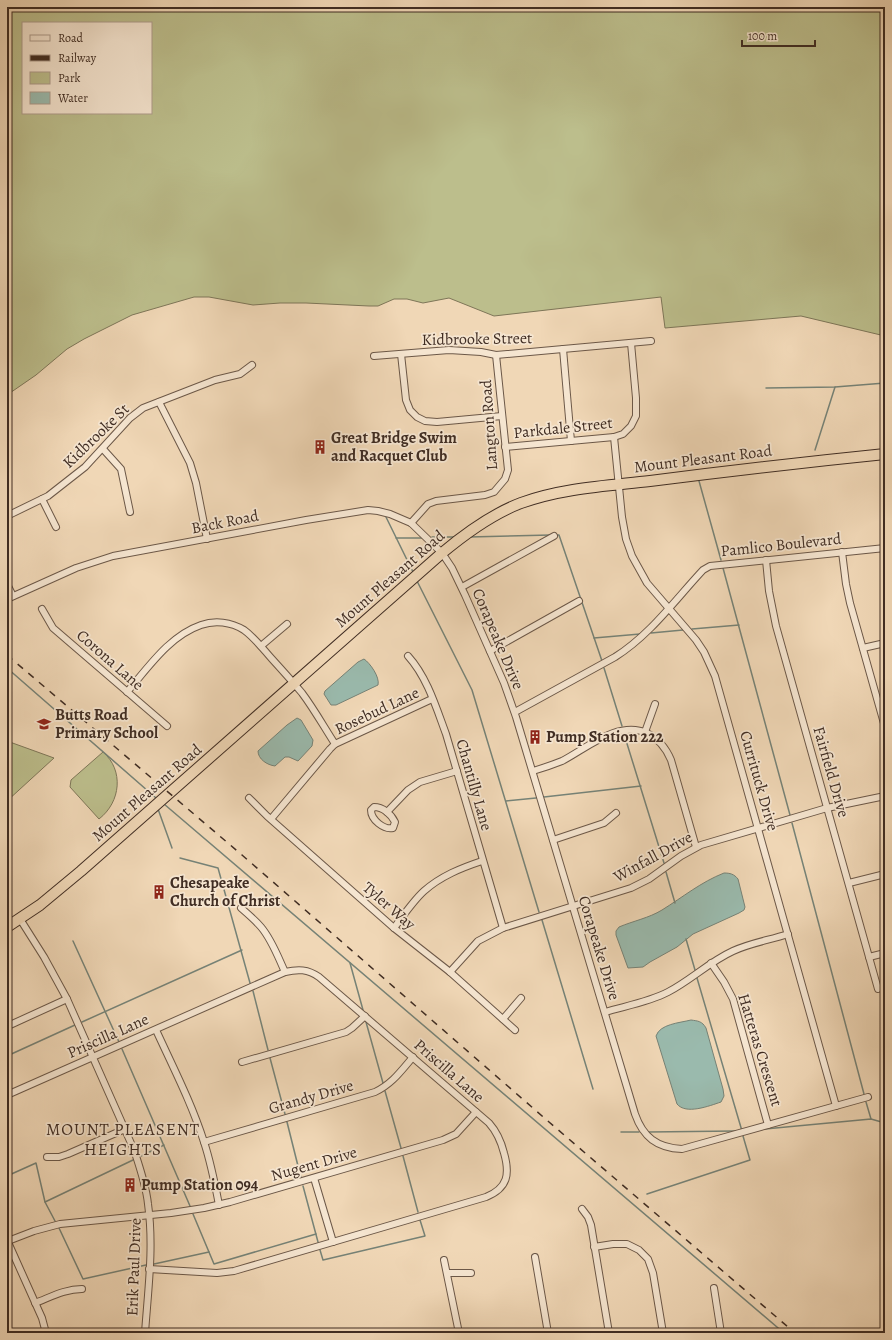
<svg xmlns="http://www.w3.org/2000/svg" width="892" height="1340" font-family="Alegreya,serif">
<rect width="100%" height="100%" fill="#f0d7b6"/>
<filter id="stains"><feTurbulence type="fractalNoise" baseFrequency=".005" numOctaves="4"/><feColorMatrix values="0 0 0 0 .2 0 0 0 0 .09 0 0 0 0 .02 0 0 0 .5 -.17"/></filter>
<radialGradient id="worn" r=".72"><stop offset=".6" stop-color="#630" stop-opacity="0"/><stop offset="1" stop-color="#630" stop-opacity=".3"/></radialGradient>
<g fill="#bcbe8c" stroke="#7e7658" fill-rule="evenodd">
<path d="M7,7H885V336L801,316L665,328L661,297L494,316L449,298L423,303L407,299H394L378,306H369L306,303H280L253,305L209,297H194L132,315L84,339L67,349L36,375L7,395ZM23,23H151V113H23Z"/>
<path d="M7,741L54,758L7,801Z"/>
<path d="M103,752C124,770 121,802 99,819L70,787L71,780Z"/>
</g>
<g fill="#9abaad" stroke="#768276">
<path d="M364,659C370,663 380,677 378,685L336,705H331L324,694L325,691L358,662Z"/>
<path d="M297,718L301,720L313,740L312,746L298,761L289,757H285L275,766C267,765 258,759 258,751L287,725Z"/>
<path d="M724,873C730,873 734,874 738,879L745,907L744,910L739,913L693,934L677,947L650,962L643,967L628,968L616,935V931L619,927C633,921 649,918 662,910C683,897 701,882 724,873Z"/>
<path d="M691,1020C698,1021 702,1021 706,1028L723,1089L724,1096L721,1102C709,1106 686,1115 677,1104L656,1036C660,1024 679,1023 691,1020Z"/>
</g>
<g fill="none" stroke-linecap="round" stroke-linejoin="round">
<g stroke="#768276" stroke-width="1.5">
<path d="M766,388L835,387L885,383"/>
<path d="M815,450L835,387"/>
<path d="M699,481L721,560"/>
<path d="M385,515L413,572"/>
<path d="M555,535H559L602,661"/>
<path d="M432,537H454"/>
<path d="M469,537L551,535"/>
<path d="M396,538H422"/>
<path d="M723,568L790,815"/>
<path d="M417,581L472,690L539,912"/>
<path d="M692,629L739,625"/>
<path d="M651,633L683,630"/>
<path d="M594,638L640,634"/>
<path d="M7,668L156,798"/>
<path d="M604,668L622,726"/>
<path d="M624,734L664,863"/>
<path d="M544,797L641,786"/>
<path d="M506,801L536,798"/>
<path d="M164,804L784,1333"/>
<path d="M158,809L172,848"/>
<path d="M792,823L864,1094"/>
<path d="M180,858L218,868L250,983"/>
<path d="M666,872L675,903"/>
<path d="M542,920L593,1089"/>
<path d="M686,939L695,970"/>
<path d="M73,941L119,1042"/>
<path d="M350,963L363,1010"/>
<path d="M697,978L742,1131"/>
<path d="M253,991L268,1050"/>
<path d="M82,1022L242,950"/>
<path d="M366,1022L383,1083"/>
<path d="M122,1049L190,1206"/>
<path d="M7,1056L75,1025"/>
<path d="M270,1058L285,1114"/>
<path d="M385,1091L401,1148"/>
<path d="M866,1102L871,1119"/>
<path d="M287,1122L301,1178"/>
<path d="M765,1129L871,1119L885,1123"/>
<path d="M621,1132H639"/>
<path d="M648,1132L736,1131"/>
<path d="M141,1156L164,1145"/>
<path d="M403,1156L418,1212"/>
<path d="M7,1176L36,1163L45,1202L55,1221"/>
<path d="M303,1186L318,1242"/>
<path d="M647,1194L750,1160L743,1136"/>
<path d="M45,1202L133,1160"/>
<path d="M193,1214L214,1264L316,1234"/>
<path d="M59,1228L83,1279L146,1265"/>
<path d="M320,1250L323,1260L425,1236L420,1220"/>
<path d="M154,1264L209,1252"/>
<path d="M7,1332V1333"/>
</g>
<defs>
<g id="minor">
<path d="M563,349L571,441"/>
<path d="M401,354L406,400L410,410L417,417L425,421L437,422L502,416"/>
<path d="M374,356L449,350L481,352L496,355L651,341"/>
<path d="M159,402L190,463L196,483L207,539"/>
<path d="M614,437L622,517L626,539L632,556L647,583L696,640L704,652L715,676L836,1106"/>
<path d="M505,447L614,437L623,434L631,426L636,416V398L631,343"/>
<path d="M103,449L121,469L130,512"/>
<path d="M42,499L56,527"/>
<path d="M7,516L48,496L85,467L130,418L143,408L215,380L240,374L252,365"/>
<path d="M411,523L428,504L436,501L485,495L494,492L505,479L508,470L496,355"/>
<path d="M842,552L846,584L850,603L885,727"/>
<path d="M766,560L769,591L776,626L878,989"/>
<path d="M7,584L13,596"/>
<path d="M462,587L554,536"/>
<path d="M7,599L76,568L113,556L306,520L368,510L378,511L390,514L411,523L442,553L452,568L465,595L504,683L516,717L635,1114C643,1137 657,1148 682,1149L868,1097"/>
<path d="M42,609L53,628L167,726"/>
<path d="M261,646L287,624"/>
<path d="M863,648L885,643"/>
<path d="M490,651L579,601"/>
<path d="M408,656C427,677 436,707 446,734L503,928"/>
<path d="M127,692C148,668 169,636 201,625C215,620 231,622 244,630C255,638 263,649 272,659C282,670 292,681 302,693C314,709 324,727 335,744"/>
<path d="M515,712L615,657C650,635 675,600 703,570L710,566L885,548"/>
<path d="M645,732L655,704"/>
<path d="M533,771C543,768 552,765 562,761C587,748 618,720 647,733C659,739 666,748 671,760L696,847"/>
<path d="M249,798L267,816L394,928L450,972L515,1030"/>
<path d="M374,807C383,807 391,814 395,822L393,828C384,830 371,820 371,810Z"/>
<path d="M387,812L408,790L420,782L457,771"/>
<path d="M271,819L330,749L335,744L432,699"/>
<path d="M553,840L604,823L616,813"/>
<path d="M849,883L885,874"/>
<path d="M241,908C248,914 255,920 261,927C272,940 278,957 285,972"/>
<path d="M20,919L44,957L67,999L134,1150C140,1168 146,1185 148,1204C154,1247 148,1290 145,1333"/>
<path d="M394,928C403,916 413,901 424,891C441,876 461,868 482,861"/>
<path d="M869,957L885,953"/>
<path d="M711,963L724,982L733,999L768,1125"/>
<path d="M450,972L478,941L503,928L631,888L649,879L681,856L701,845L827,808L885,796"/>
<path d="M605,1012C625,1006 649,1002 668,992C691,980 709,962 733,951C750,943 770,940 788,934"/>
<path d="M503,1019L521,998"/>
<path d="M10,1025L67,999"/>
<path d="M156,1030C173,1067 192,1104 204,1142C211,1163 215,1184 219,1205"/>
<path d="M242,1062L346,1032L352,1028L365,1016"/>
<path d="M7,1095L285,972C298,969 308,969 319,977L489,1123C497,1132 501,1141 504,1153C510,1174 508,1188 486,1197L234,1271L217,1273L149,1269"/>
<path d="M204,1142L375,1092C392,1084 401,1071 413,1057"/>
<path d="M47,1157H59L68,1154L125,1129"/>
<path d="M314,1178L333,1242"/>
<path d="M582,1209L588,1217L591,1225L609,1333"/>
<path d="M7,1240L42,1318L46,1333"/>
<path d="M8,1241L34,1231L60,1224L171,1213L204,1208L230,1202L443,1140L456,1134L476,1112"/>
<path d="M594,1247L613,1244H627L639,1250L648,1259L653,1273L663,1333"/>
<path d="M535,1257L548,1333"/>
<path d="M444,1260L459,1333"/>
<path d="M448,1273H471"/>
<path d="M714,1288L721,1333"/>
<path d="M35,1303C51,1297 65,1289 82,1289"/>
<path d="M477,1333L483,1332"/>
</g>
<path id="trunk" d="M7,927L40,905L81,871L442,553C466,533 492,514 521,503C563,488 606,486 650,481C728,471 806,462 885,454"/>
</defs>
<use href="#minor" stroke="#6c5848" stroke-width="8"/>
<use href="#trunk" stroke="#402d23" stroke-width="12"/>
<use href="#minor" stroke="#f5e5d0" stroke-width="6"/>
<use href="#trunk" stroke="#f0d7b6" stroke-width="10"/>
<path stroke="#402d23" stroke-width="1.5" stroke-dasharray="7 7" stroke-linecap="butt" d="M7,655L242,855L549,1122L795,1333"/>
</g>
<defs>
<symbol id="building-bare" viewBox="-9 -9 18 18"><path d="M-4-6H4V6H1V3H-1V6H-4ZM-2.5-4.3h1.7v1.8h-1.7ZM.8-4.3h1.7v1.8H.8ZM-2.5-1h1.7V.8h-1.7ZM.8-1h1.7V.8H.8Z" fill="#8f2418" stroke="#f5e5d0" stroke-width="2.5" paint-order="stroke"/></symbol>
<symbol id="school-bare" viewBox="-9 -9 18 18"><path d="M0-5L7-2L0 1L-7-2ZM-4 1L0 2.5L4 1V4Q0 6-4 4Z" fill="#8f2418" stroke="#f5e5d0" stroke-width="2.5" paint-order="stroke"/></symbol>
</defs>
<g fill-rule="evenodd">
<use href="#building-bare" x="310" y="437" width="20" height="20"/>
<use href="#school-bare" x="34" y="714" width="20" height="20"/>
<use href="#building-bare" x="525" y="727" width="20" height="20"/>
<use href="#building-bare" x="149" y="882" width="20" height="20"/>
<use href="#building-bare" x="120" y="1175" width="20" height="20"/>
</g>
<g text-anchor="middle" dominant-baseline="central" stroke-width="3.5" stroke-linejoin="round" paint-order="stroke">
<g font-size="16" fill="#402d23" stroke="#f5e5d0">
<text transform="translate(477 339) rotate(-1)">Kidbrooke Street</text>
<text transform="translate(489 425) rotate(-94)">Langton Road</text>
<text transform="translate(563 428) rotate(-6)">Parkdale Street</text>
<text transform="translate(96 436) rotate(-44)">Kidbrooke St</text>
<text transform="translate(703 459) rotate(-7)">Mount Pleasant Road</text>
<text transform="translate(225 522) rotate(-11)">Back Road</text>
<text transform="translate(781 545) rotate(-6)">Pamlico Boulevard</text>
<text transform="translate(390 579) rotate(-41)">Mount Pleasant Road</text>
<text transform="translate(498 639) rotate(67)">Corapeake Drive</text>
<text transform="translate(110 660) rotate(41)">Corona Lane</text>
<text transform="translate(377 711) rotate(-25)">Rosebud Lane</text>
<text transform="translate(831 772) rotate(74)">Fairfield Drive</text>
<text transform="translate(759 781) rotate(74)">Currituck Drive</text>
<text transform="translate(474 785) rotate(74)">Chantilly Lane</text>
<text transform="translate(147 793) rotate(-41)">Mount Pleasant Road</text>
<text transform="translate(653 857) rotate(-29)">Winfall Drive</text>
<text transform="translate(389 906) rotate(41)">Tyler Way</text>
<text transform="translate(599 948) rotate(73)">Corapeake Drive</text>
<text transform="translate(108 1036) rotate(-24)">Priscilla Lane</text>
<text transform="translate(760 1050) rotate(73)">Hatteras Crescent</text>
<text transform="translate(449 1071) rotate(41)">Priscilla Lane</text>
<text transform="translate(311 1097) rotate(-16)">Grandy Drive</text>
<text transform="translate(314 1164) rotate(-16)">Nugent Drive</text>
<text transform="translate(134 1267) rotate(-88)">Erik Paul Drive</text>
</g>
<g font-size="16" font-weight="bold" fill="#402d23" stroke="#f5e5d0" text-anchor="start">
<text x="331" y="438">Great Bridge Swim<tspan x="331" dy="18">and Racquet Club</tspan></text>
<text x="55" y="715">Butts Road<tspan x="55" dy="18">Primary School</tspan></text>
<text x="546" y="737">Pump Station 222</text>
<text x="170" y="883">Chesapeake<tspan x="170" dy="18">Church of Christ</tspan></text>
<text x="141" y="1185">Pump Station 094</text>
</g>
<g font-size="17" letter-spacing="1" fill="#402d23" stroke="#f5e5d0">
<text x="123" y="1129">MOUNT PLEASENT<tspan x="123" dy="20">HEIGHTS</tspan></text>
</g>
</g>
<rect width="892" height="1340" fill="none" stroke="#f0d7b6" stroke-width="24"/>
<rect x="8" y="8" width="876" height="1324" fill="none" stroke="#402d23" stroke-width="2"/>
<rect x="12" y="12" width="868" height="1316" fill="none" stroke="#402d23"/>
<rect x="22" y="22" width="130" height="92" fill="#f5e5d0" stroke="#ad9b8b"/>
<rect x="30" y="35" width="20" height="6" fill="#f5e5d0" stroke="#ad9b8b"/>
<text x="58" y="42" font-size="12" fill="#402d23">Road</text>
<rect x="30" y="55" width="20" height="6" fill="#402d23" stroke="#ad9b8b"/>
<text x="58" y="62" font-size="12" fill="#402d23">Railway</text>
<rect x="30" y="72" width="20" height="12" fill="#bcbe8c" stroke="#ad9b8b"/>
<text x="58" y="82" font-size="12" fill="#402d23">Park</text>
<rect x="30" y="92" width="20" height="12" fill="#9abaad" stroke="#ad9b8b"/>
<text x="58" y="102" font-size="12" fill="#402d23">Water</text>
<path d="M742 40v6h73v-6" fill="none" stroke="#402d23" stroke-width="2"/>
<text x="748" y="40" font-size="12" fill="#402d23" stroke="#f5e5d0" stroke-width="3" paint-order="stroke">100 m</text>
<rect width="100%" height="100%" filter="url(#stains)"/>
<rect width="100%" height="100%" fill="url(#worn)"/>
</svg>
